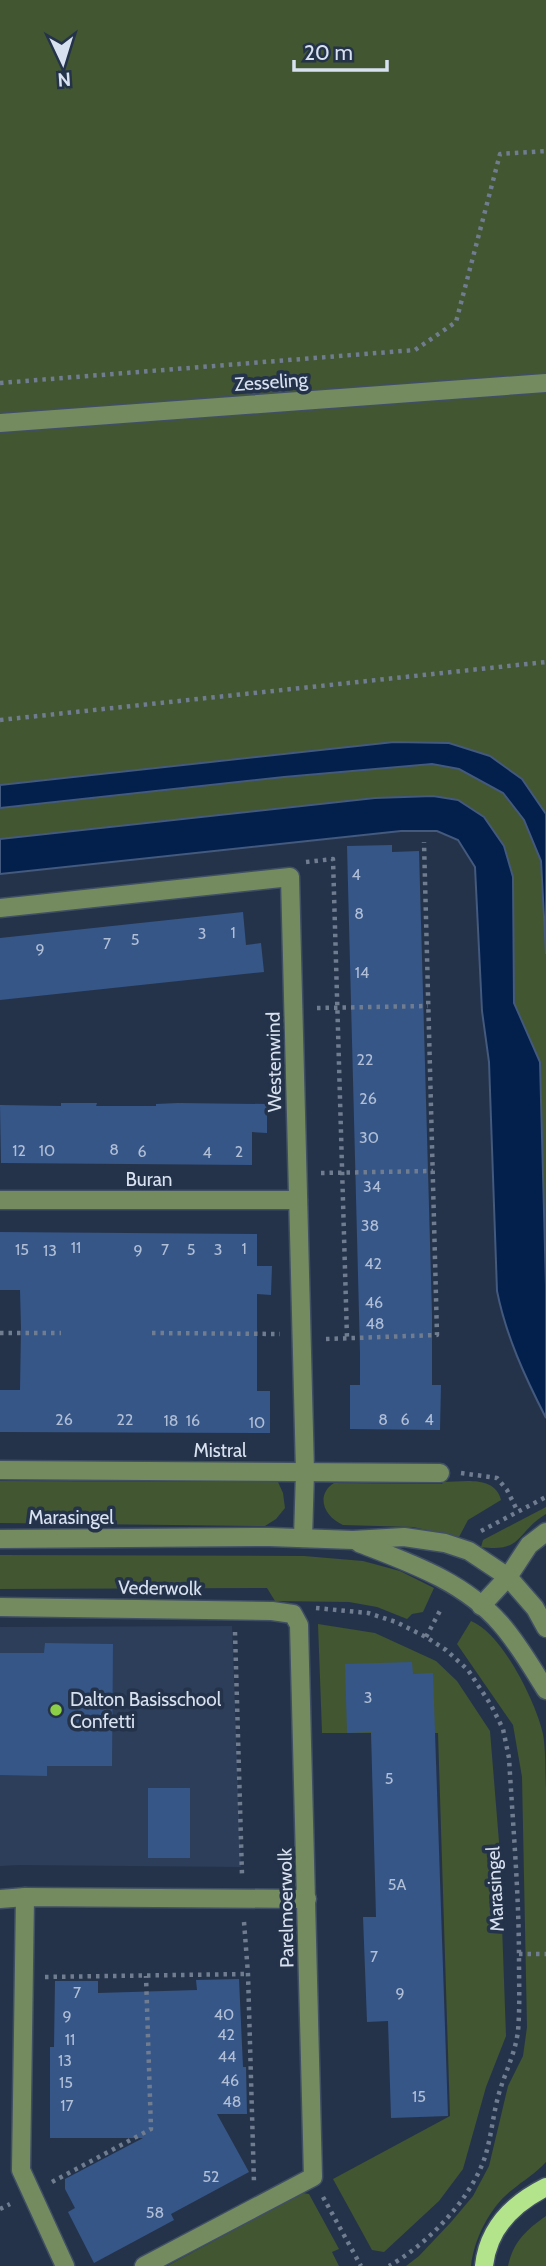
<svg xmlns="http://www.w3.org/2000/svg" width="546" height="2266" font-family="Cabin,sans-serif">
<rect width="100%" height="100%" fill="#24334a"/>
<path fill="#2c3e5a" d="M232,1626L241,1867L19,1865L0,1866V1627Z"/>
<g fill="#425631">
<path d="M0,0H546V814L522,779L490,756L394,742L0,785Z"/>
<path d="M432,764L459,769L503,793L524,820L541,861L546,954V1286L540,1062L514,1003L513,877L484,817L458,800L433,796L375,798L0,839V808L284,777Z"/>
<path d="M0,1481L278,1482L283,1493L285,1508L276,1519L265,1526L0,1523Z"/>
<path d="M443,1482C463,1482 495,1475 501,1500L468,1520L459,1537L413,1527L343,1525C324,1517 315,1495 334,1483L442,1484Z"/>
<path d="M546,1507V1514C516,1532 523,1553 481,1547L483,1540Z"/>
<path d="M0,1555L304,1556L363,1561L400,1571L434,1588L423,1612L412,1614L407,1619L377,1607L349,1602L275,1601L267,1588L0,1589Z"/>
<path d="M471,1621C502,1633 536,1702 543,1734C546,1751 545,1771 546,1788V2162C535,2174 524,2180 512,2190C490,2207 474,2239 471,2266H406L419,2256L452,2221L473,2196L489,2166L508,2086L523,2056L527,2027L522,1777L513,1725L457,1644Z"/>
<path d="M318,1624L375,1633L436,1661L457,1681L490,1731L499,1842L506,2036L486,2087L463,2169L439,2201L384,2252L372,2250L333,2179L450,2116L438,1733H322Z"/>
<path d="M303,2193L309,2194L339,2249L332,2252L339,2266H167Z"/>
<path d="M546,2216V2266H508C513,2242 526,2230 546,2216Z"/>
</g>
<g fill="#031f4c" stroke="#43597d" stroke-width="2">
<path d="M394,742L449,743L490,756L522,779L546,814V954L541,861L524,820L503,793L459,769L432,764L284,777L0,808V785Z"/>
<path d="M433,796L458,800L484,817L504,846L513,877L514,1003L540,1062L546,1286V1418C525,1377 506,1336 497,1291L489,1062L482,1011L475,867L458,840L437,831H401L0,874V839L375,798Z"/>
</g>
<g fill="#365687">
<path d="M392,845V852L419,851L432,1314V1385H441L440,1430L350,1429V1385H360V1353L347,846Z"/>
<path d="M243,912L246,945L261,943L264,972L0,1000V938Z"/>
<path d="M61,1103H97L96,1106H156V1104L178,1103L267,1104V1133L252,1132V1165L1,1163L0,1105L61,1106Z"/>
<path d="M0,1232L257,1234V1266H272L271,1295L257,1294V1391H270V1433L0,1432V1390H20L21,1328L20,1290H0Z"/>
<path d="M45,1643L113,1644L112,1766H47V1776L0,1775V1653H44Z"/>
<path d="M412,1662L413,1674L433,1673L448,2116L391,2118L388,2021L367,2022L363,1917H376L371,1732L347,1733L345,1664Z"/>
<rect x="148" y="1788" width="42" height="70"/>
<path d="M239,1979L243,2067H246L247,2114H217L249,2172L171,2214L174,2220L94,2263L68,2212L75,2208L65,2189V2179L143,2138H50V2047H54L55,1981H98V1993L197,1990L196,1980Z"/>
</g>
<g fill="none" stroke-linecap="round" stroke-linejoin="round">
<defs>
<g id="minor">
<path d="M0,423L546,383"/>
<path d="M0,908L290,877L305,1472L303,1538"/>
<path d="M0,1200H298"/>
<path d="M0,1470L440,1473"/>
<path d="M0,1539L270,1537L353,1540L404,1537L445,1543L469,1551L508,1577L535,1608L546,1628"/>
<path d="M359,1543C410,1563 463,1581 500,1623C518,1643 532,1668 546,1690"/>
<path d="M481,1606L508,1577L529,1545L546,1532"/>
<path d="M0,1607L272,1611L293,1614L299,1625L313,2177L144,2266"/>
<path d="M25,1897L21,2170L65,2266"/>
<path d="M0,1899L25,1897L307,1899"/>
</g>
<path id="major" d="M484,2266C488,2228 514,2203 546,2187"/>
</defs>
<use href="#minor" stroke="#414f65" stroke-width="21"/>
<use href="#major" stroke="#414f65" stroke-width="21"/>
<g stroke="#707c90" stroke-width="4.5" stroke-dasharray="3.5 5" stroke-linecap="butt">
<path d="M0,383L415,350L456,322L500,154L546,151"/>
<path d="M0,720L546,662"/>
<path d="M306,862L333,859L347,1338"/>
<path d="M317,1008L428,1006"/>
<path d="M321,1173L433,1171"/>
<path d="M0,1333H61"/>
<path d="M152,1333L280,1334"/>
<path d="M326,1339L437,1335L424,842"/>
<path d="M461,1473L497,1478L507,1490L518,1512"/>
<path d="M481,1531L546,1497"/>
<path d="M316,1608L368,1613L396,1622L426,1637L446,1650L468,1670L491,1705L503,1729L509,1758C513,1826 519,1894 519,1961C519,1984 520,2008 518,2031C515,2055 504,2074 498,2097C492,2119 491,2143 482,2165C465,2205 427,2244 389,2266"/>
<path d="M235,1632L242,1875"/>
<path d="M426,1637L442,1607"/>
<path d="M244,1922L248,1974L254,2183"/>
<path d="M519,1954H546"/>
<path d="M45,1977L248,1974"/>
<path d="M52,2182L151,2129L146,1976"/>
<path d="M323,2197L361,2266"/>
<path d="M0,2209L10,2204"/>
</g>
<use href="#minor" stroke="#748b60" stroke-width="18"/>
<use href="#major" stroke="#b3e38a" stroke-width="18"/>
</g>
<circle fill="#8cce45" stroke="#24334a" stroke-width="2.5" cx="56" cy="1710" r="7"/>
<g text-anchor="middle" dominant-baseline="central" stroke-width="7" stroke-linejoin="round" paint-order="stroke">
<g font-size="16" fill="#b0bed6">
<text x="356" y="874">4</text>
<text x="359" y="913">8</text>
<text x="233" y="932">1</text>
<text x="202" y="933">3</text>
<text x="135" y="939">5</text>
<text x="107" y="943">7</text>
<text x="40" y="949">9</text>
<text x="362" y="972">14</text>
<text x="365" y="1059">22</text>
<text x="368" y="1098">26</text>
<text x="369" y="1137">30</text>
<text x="114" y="1149">8</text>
<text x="19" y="1150">12</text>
<text x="47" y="1150">10</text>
<text x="142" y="1151">6</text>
<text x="239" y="1151">2</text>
<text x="207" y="1152">4</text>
<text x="372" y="1186">34</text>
<text x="370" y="1225">38</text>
<text x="76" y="1247">11</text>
<text x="244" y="1248">1</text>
<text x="22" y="1249">15</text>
<text x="165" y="1249">7</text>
<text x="191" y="1249">5</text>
<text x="218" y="1249">3</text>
<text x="50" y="1250">13</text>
<text x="138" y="1250">9</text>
<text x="373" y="1263">42</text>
<text x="374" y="1302">46</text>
<text x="375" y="1323">48</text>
<text x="64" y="1419">26</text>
<text x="125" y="1419">22</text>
<text x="383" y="1419">8</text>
<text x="405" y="1419">6</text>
<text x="429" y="1419">4</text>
<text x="171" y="1420">18</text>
<text x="193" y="1420">16</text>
<text x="257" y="1422">10</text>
<text x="368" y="1697">3</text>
<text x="389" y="1778">5</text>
<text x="397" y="1884">5A</text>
<text x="374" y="1956">7</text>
<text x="77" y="1992">7</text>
<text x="400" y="1993">9</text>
<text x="224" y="2014">40</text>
<text x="67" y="2016">9</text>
<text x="226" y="2034">42</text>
<text x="70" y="2039">11</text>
<text x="227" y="2056">44</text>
<text x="65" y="2060">13</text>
<text x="230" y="2080">46</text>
<text x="66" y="2082">15</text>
<text x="419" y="2096">15</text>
<text x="232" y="2101">48</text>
<text x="67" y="2105">17</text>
<text x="211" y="2176">52</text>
<text x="155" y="2212">58</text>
</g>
<g font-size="19" fill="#d8e1f0" stroke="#24334a">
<text transform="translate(271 382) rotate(-4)">Zesseling</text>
<text transform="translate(274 1062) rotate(-91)">Westenwind</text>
<text x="149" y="1179">Buran</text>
<text x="220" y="1450">Mistral</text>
<text x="71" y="1517">Marasingel</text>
<text transform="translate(160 1588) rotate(1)">Vederwolk</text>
<text transform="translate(495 1889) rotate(-93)">Marasingel</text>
<text transform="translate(286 1908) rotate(-91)">Parelmoerwolk</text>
</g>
<g font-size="19" fill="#d8e1f0" stroke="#24334a" text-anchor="start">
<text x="70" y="1699">Dalton Basisschool<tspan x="70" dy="22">Confetti</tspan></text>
</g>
</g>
<g transform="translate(63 63) rotate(176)" stroke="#24334a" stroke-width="5" paint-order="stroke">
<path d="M0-5L12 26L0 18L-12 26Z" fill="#d8e1f0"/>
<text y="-10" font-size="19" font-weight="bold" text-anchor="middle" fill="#d8e1f0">N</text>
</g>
<path d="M294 60v10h93v-10" fill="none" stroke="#d8e1f0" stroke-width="3.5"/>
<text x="304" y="60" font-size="21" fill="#d8e1f0" stroke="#24334a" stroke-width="5" paint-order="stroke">20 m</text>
</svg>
